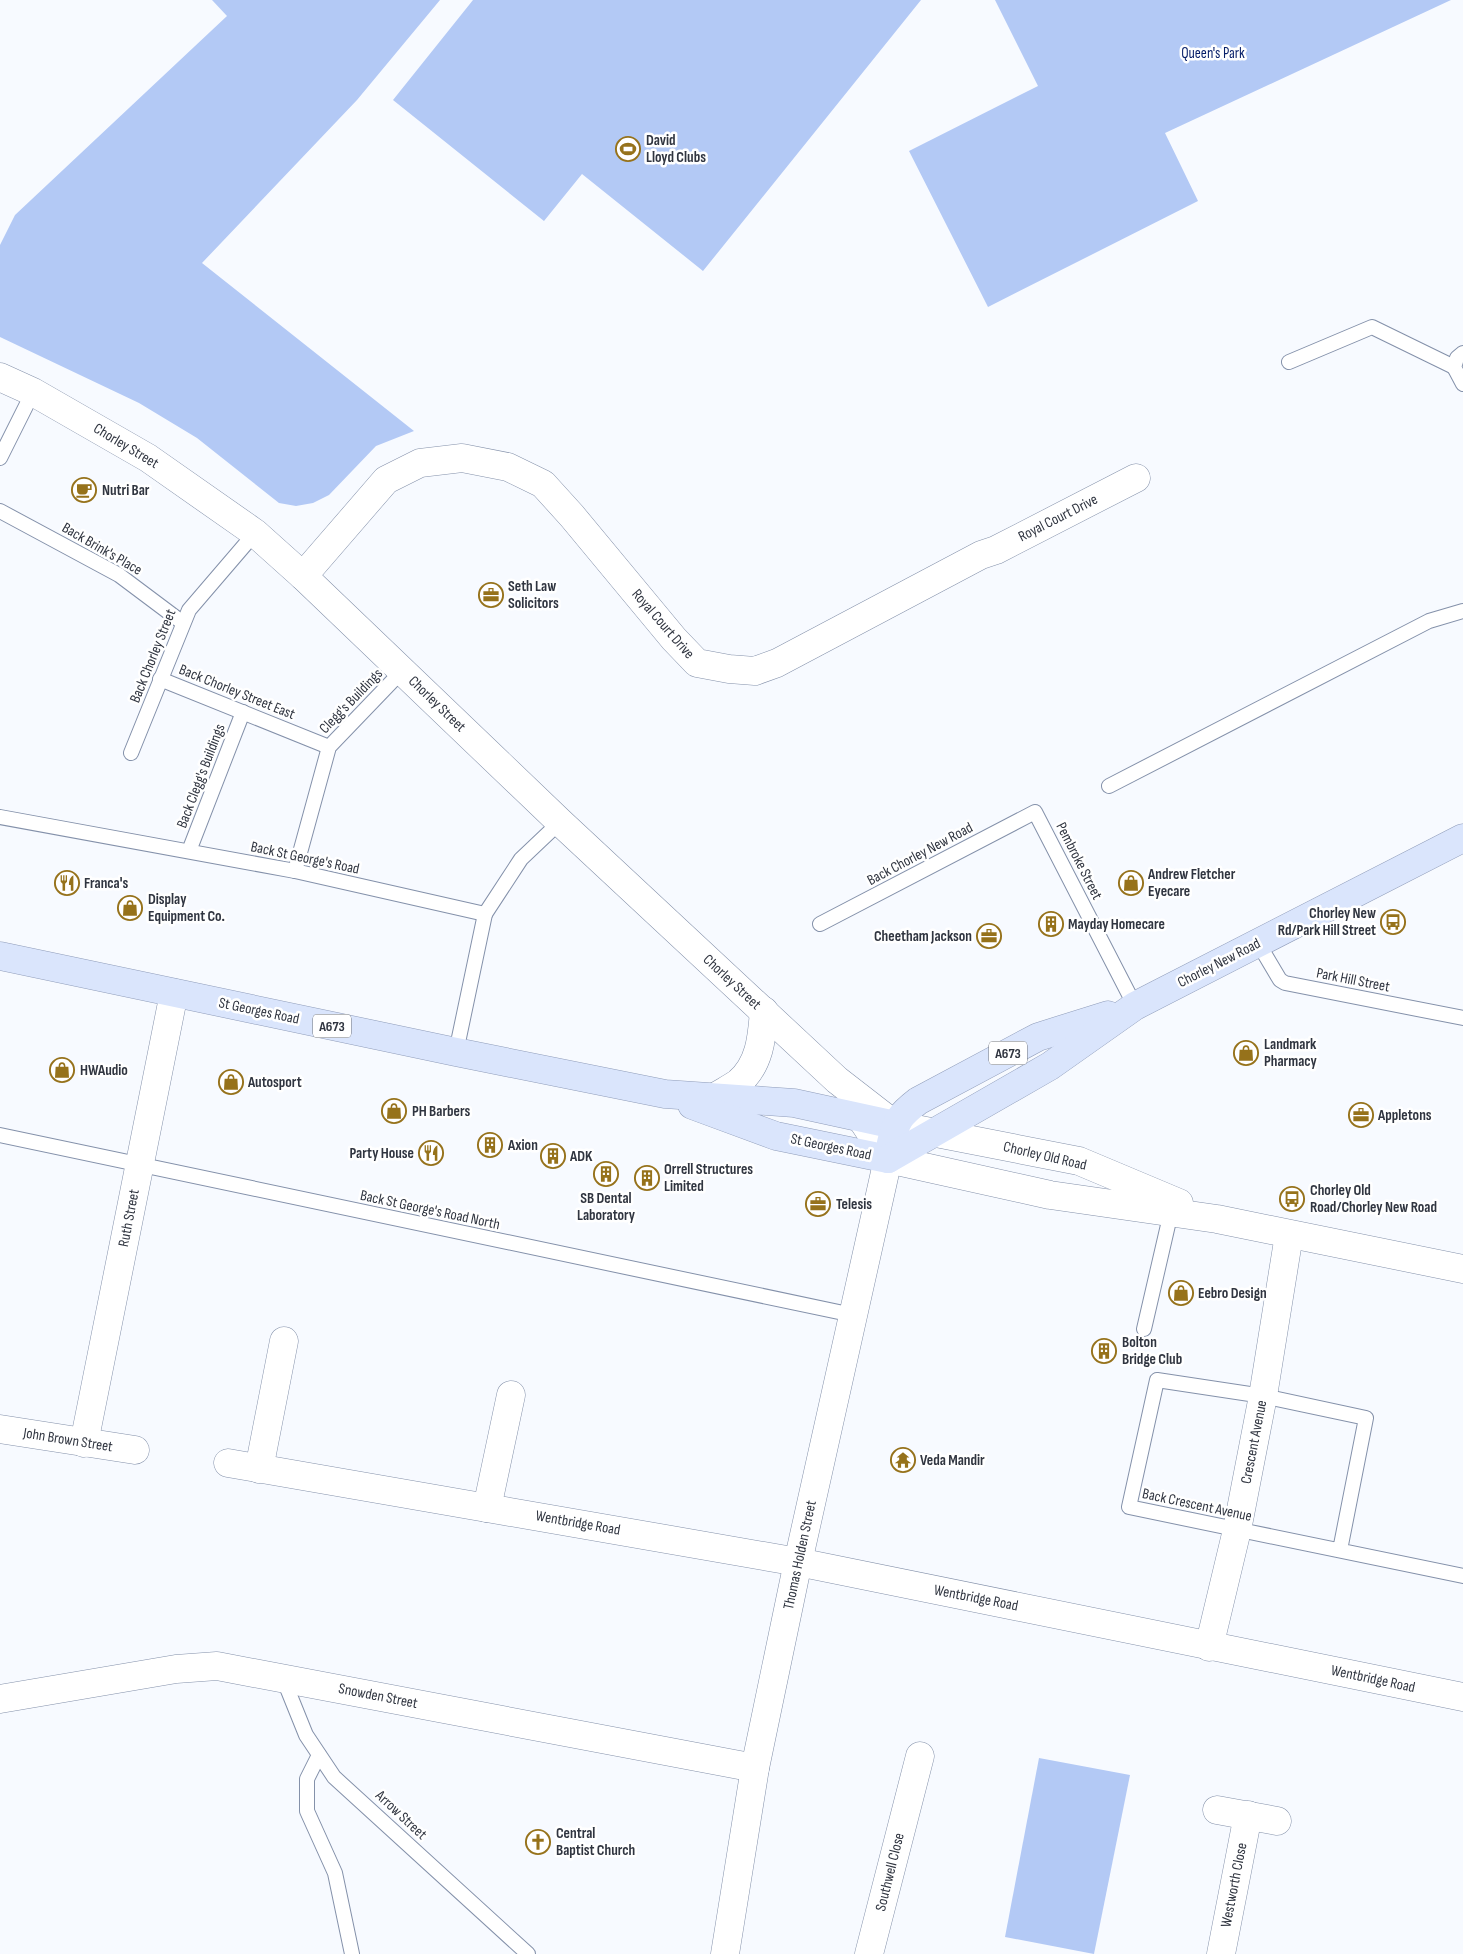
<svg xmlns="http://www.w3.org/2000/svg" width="1463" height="1954" font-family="'Sofia Sans Condensed',sans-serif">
<rect width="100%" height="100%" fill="#f7faff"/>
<g fill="#b3c9f5">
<path d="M212,0H440L357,100L202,263L414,431L376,446L329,495L313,503L296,506L279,503L197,438L139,403L0,337V245L15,215L227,16Z"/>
<path d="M473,0H921L703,271L582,174L544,221L393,100Z"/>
<path d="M995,0H1451L1165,133L1198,201L988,307L909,151L1038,86Z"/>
<path d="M1039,1758L1130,1775L1094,1954L1005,1937Z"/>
</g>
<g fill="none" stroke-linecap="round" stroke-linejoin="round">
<defs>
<g id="service">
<path d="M1463,353L1457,358L1454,367L1463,384"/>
<path d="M1289,362L1372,327L1454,367"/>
<path d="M0,458L33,392"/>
<path d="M0,511L119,575L183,623"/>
<path d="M160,679L329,747"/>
<path d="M131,753L189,610L255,533"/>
<path d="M1109,786L1429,621L1463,611"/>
<path d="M0,817L295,871L485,914L521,859L560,822"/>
<path d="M189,851L243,712"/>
<path d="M295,871L329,747L402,671"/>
<path d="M820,924L1035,812L1135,1006"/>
<path d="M1258,943L1280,980L1285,983L1463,1018"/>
<path d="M456,1052L485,914"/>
<path d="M0,1135L853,1315"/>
<path d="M1144,1329L1171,1212"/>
<path d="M1340,1550L1366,1418L1263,1396L1157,1380L1129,1507L1463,1576"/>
<path d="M283,1678L306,1735L334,1777L528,1954"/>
<path d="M319,1755L307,1779V1811L335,1873L352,1954"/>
</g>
<g id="minor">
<path d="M0,377L33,392L148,458L255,533L303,576L560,822L837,1080L895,1125"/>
<path d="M303,576L386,480L420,463L462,458L508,467L543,484L572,516L674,639L697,663L729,669L755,671L777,663L981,555L996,550L1136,478"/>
<path d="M715,1097C723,1092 731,1088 738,1083C760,1065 762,1037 764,1011"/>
<path d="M0,1429L135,1450"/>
<path d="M84,1443L174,993"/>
<path d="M228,1463L798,1562L1463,1697"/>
<path d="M259,1469L284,1341"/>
<path d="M487,1508L511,1395"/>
<path d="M1209,1647L1237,1530L1263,1396L1289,1235"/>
<path d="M0,1699L176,1669L217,1666L755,1768"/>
<path d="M1217,1810L1277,1821"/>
<path d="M725,1954L755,1768L798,1562L888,1159L851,1103"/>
<path d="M869,1954L920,1756"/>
<path d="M1221,1954L1248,1815"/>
</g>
<g id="secondary">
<path d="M895,1125L1079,1161L1179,1203"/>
<path d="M888,1159L1050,1195L1217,1219L1463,1269"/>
</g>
<g id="primary">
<path d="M0,956L456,1052L665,1094L794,1103L895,1125"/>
<path d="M692,1105L776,1136L888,1159"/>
<path d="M891,1143C896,1120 900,1115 918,1101L1038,1037L1108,1015"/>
<path d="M888,1159L1050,1066L1135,1006L1463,838"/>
</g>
</defs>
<use href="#service" stroke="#8491aa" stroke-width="16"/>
<use href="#minor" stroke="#8491aa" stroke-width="29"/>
<use href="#secondary" stroke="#8491aa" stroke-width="29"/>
<use href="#primary" stroke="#8f9cb9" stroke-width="29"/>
<use href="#service" stroke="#fff" stroke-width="14"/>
<use href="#minor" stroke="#fff" stroke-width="28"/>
<use href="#secondary" stroke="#fff" stroke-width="28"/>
<use href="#primary" stroke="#dae5fc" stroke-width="28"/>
</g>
<defs>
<symbol id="stadium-ring" viewBox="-11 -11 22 22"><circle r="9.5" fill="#fff" stroke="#96721b" stroke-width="1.5"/><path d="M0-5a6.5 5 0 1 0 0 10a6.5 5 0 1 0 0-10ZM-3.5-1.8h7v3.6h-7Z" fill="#96721b"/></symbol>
<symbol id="cafe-ring" viewBox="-11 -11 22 22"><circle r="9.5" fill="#fff" stroke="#96721b" stroke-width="1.5"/><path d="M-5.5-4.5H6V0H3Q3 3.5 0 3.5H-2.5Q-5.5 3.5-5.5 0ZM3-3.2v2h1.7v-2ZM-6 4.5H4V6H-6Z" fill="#96721b"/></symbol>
<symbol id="office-ring" viewBox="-11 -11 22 22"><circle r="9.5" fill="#fff" stroke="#96721b" stroke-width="1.5"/><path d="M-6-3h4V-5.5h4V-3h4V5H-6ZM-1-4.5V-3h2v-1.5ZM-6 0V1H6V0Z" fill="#96721b"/></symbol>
<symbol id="restaurant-ring" viewBox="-11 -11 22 22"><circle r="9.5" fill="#fff" stroke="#96721b" stroke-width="1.5"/><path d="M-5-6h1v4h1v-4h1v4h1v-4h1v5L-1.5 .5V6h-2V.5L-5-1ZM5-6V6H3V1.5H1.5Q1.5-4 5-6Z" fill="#96721b"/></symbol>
<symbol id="shop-ring" viewBox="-11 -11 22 22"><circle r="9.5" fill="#fff" stroke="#96721b" stroke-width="1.5"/><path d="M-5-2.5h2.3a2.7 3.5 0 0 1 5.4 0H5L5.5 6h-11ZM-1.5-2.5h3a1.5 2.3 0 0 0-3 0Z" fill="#96721b"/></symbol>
<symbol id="bus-ring" viewBox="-11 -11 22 22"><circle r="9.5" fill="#fff" stroke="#96721b" stroke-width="1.5"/><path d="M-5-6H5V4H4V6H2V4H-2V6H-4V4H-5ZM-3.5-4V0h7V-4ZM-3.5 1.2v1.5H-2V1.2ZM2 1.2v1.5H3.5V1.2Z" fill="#96721b"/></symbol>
<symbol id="building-ring" viewBox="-11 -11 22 22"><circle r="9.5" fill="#fff" stroke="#96721b" stroke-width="1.5"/><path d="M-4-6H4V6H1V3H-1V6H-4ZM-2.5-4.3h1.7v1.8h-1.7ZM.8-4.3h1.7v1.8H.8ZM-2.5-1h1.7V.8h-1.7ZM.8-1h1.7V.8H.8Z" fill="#96721b"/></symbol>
<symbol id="temple-ring" viewBox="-11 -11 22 22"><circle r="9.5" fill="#fff" stroke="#96721b" stroke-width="1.5"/><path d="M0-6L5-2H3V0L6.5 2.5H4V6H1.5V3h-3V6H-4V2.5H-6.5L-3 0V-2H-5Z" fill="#96721b"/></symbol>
<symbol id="church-ring" viewBox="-11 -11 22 22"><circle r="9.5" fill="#fff" stroke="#96721b" stroke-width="1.5"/><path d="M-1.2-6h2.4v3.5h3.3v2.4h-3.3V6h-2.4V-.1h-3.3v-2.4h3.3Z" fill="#96721b"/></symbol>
</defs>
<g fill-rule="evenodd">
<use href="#stadium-ring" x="614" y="135" width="28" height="28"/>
<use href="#cafe-ring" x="70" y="476" width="28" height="28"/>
<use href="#office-ring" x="477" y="581" width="28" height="28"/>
<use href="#restaurant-ring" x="53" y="869" width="28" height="28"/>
<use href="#shop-ring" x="1117" y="869" width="28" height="28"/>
<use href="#shop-ring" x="116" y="894" width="28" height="28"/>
<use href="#bus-ring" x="1379" y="908" width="28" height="28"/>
<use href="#building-ring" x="1037" y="910" width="28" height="28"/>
<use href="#office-ring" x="975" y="922" width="28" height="28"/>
<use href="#shop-ring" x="1232" y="1039" width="28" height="28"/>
<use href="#shop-ring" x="48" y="1056" width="28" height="28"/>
<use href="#shop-ring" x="217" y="1068" width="28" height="28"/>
<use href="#shop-ring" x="380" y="1097" width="28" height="28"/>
<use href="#office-ring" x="1347" y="1101" width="28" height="28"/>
<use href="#building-ring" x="476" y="1131" width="28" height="28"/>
<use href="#restaurant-ring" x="417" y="1139" width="28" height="28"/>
<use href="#building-ring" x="539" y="1142" width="28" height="28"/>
<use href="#building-ring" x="592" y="1160" width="28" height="28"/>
<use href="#building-ring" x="633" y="1164" width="28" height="28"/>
<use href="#bus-ring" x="1278" y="1185" width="28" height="28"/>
<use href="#office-ring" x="804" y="1190" width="28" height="28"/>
<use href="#shop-ring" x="1167" y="1279" width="28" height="28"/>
<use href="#building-ring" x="1090" y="1337" width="28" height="28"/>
<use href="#temple-ring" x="889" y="1446" width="28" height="28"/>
<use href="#church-ring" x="524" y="1828" width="28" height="28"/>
</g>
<g text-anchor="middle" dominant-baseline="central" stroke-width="5" stroke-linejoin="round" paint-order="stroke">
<g fill="#fff" stroke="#6e7279" stroke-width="1">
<rect x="313" y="1014.5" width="38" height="23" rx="4"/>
<rect x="989" y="1041.5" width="38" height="23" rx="4"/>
</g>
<g font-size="14" font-weight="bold" fill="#303540">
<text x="332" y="1026">A673</text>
<text x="1008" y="1053">A673</text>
</g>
<g font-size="15" fill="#071f69" stroke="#fff">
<text x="1213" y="53">Queen's Park</text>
</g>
<g font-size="15" font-weight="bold" fill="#303540" stroke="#fff" text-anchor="start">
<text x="646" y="140">David<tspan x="646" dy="17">Lloyd Clubs</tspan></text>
<text x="102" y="490">Nutri Bar</text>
<text x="508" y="586">Seth Law<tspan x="508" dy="17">Solicitors</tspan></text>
<text x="1148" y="874">Andrew Fletcher<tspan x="1148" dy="17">Eyecare</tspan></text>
<text x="84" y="883">Franca's</text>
<text x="148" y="899">Display<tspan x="148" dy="17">Equipment Co.</tspan></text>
<text x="1376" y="913" text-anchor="end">Chorley New<tspan x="1376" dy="17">Rd/Park Hill Street</tspan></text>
<text x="1068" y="924">Mayday Homecare</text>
<text x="972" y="936" text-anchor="end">Cheetham Jackson</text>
<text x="1264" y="1044">Landmark<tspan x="1264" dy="17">Pharmacy</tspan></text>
<text x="80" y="1070">HWAudio</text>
<text x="248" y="1082">Autosport</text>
<text x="412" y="1111">PH Barbers</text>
<text x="1378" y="1115">Appletons</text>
<text x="508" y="1145">Axion</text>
<text x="414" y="1153" text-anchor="end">Party House</text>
<text x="570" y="1156">ADK</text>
<text x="664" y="1169">Orrell Structures<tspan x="664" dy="17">Limited</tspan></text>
<text x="1310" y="1190">Chorley Old<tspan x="1310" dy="17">Road/Chorley New Road</tspan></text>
<text x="606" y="1198" text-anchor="middle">SB Dental<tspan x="606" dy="17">Laboratory</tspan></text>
<text x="836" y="1204">Telesis</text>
<text x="1198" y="1293">Eebro Design</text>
<text x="1122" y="1342">Bolton<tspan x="1122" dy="17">Bridge Club</tspan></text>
<text x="920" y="1460">Veda Mandir</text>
<text x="556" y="1833">Central<tspan x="556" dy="17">Baptist Church</tspan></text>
</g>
<g font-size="15" fill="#303540" stroke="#fff">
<text transform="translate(126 446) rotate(31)">Chorley Street</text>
<text transform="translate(1058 518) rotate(-27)">Royal Court Drive</text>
<text transform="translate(102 549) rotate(30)">Back Brink's Place</text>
<text transform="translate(663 624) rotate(49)">Royal Court Drive</text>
<text transform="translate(153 656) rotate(-68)">Back Chorley Street</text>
<text transform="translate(237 692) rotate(22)">Back Chorley Street East</text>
<text transform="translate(351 701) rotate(-46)">Clegg's Buildings</text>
<text transform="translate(437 704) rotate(44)">Chorley Street</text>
<text transform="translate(201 776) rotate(-69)">Back Clegg's Buildings</text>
<text transform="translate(920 854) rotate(-28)">Back Chorley New Road</text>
<text transform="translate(305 858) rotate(12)">Back St George's Road</text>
<text transform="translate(1079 861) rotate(63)">Pembroke Street</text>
<text transform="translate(1219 963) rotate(-27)">Chorley New Road</text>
<text transform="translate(1353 980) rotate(11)">Park Hill Street</text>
<text transform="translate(732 982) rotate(43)">Chorley Street</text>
<text transform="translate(259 1011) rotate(12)">St Georges Road</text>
<text transform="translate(831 1147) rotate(12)">St Georges Road</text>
<text transform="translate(1045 1156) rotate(13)">Chorley Old Road</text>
<text transform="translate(430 1210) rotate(12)">Back St George's Road North</text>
<text transform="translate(129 1218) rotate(-79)">Ruth Street</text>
<text transform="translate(68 1440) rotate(9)">John Brown Street</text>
<text transform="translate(1254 1442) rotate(-79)">Crescent Avenue</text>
<text transform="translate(1197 1505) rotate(12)">Back Crescent Avenue</text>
<text transform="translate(578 1523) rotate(10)">Wentbridge Road</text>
<text transform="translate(800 1555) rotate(-78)">Thomas Holden Street</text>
<text transform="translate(976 1598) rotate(11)">Wentbridge Road</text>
<text transform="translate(1373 1679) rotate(12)">Wentbridge Road</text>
<text transform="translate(378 1696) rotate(11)">Snowden Street</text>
<text transform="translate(401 1815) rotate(43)">Arrow Street</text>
<text transform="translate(890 1872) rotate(-76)">Southwell Close</text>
<text transform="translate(1234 1885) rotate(-79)">Westworth Close</text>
</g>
</g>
</svg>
